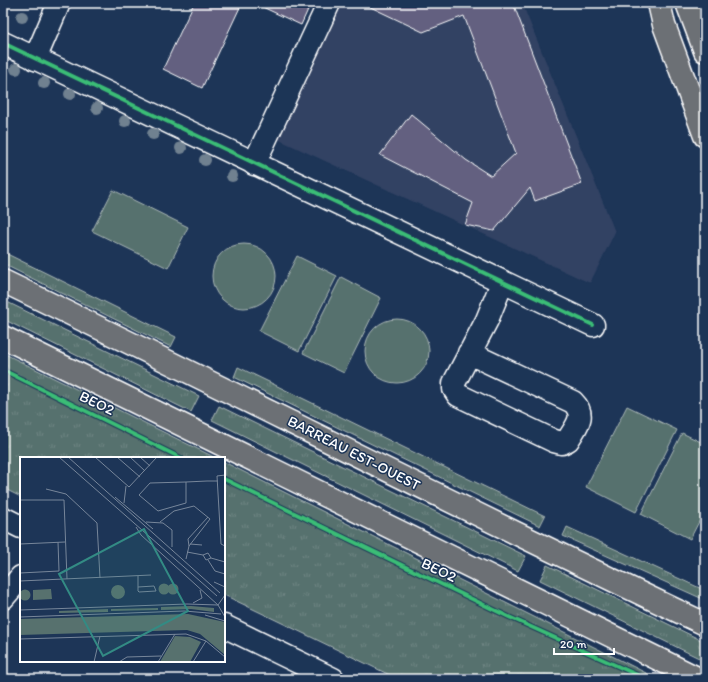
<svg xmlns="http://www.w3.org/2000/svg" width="708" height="682" font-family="Itim,sans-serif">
<defs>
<pattern id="grass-tufts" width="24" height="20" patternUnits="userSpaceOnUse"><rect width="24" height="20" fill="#57716e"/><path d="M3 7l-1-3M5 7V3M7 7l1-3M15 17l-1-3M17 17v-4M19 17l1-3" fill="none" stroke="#708684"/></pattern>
</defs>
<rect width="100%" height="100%" fill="#1d3557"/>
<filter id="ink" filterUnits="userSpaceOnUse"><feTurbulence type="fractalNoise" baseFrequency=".025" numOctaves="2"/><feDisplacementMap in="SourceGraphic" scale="8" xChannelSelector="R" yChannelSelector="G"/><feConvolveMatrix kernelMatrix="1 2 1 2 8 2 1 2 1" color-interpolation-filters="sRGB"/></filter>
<g filter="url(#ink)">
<path fill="#324263" d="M336,3H522L615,232L590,283L273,137Z"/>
<g fill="url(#grass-tufts)" stroke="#abb8b6">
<path d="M3,252L176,337L171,347L3,264Z"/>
<path d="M3,300L199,396L191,412L3,319Z"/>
<path d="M3,353L216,458H21V497L3,488Z"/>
<path d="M238,367L545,516L540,526L234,377Z"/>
<path d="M219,406L526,556L518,571L212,420Z"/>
<path d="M224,462L658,679H398L224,595Z"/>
<path d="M567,527L704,590L705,600L563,536Z"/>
<path d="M547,565L705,642V661L540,580Z"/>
</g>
<g fill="#57716e" stroke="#abb8b6">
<path d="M113,190L188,227L168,268L92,231Z"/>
<circle cx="244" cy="276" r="32"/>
<path d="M297,256L337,276L299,351L259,331Z"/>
<path d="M341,277L381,298L344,373L303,353Z"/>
<circle cx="397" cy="351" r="32"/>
<path d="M627,406L677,430L636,512L586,487Z"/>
<path d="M682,433L705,444V510L690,539L641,514Z"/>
</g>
<g fill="#636080" stroke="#fff">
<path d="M194,3H242L202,88L163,69Z"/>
<path d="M254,3H311L301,25Z"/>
<path d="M362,3H513L582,184L535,201L530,188L494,231L465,225L473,203L380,155L411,114L466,160L491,176L516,153L464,16L423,32Z"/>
</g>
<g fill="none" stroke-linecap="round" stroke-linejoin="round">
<defs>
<g id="minor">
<path d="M3,43L593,325"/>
<path d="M35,59L59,3"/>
<path d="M254,164L329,3"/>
<path d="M469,353L573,402C587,416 576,426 568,440L562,443L554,441L458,395L454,389V383L487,320L502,283"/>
<path d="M3,518L21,527"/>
<path d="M3,598L21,577"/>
<path d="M224,626L333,679"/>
</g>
<g id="major">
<path d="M3,281C237,394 469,513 705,624"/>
<path d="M3,337L699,679"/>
</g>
<g id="highway">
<path d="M659,3L664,25L705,136"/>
<path d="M687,3L705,51"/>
</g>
</defs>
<use href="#minor" stroke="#fff" stroke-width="25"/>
<use href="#major" stroke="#fff" stroke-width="25"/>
<use href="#highway" stroke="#fff" stroke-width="25"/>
<use href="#minor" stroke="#1d3557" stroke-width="22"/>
<use href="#major" stroke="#6c6f75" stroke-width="22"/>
<use href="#highway" stroke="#6c6f75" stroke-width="22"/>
<defs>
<g id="cycleway">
<path d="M3,43L593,325"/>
<path d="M3,370L181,458"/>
<path d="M224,479L509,617L646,679"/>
</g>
</defs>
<use href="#cycleway" stroke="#1d3557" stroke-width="6"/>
<use href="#cycleway" stroke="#3abd76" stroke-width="4"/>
</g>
<g fill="#708190">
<circle cx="22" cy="17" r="6"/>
<circle cx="16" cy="69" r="6"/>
<circle cx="44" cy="83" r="6"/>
<circle cx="70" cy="94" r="6"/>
<circle cx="97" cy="108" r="6"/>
<circle cx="125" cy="121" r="6"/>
<circle cx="153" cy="134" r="6"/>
<circle cx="181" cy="148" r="6"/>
<circle cx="205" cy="160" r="6"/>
<circle cx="232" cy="176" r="6"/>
</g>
</g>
<g text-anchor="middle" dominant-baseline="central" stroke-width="3" stroke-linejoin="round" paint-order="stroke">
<g font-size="15" fill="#fff" stroke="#1d3557">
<text transform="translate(97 403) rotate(26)">BEO2</text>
<text transform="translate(354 453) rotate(27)">BARREAU EST-OUEST</text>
<text transform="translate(439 570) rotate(26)">BEO2</text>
</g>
</g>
<g transform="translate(20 457)">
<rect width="205" height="205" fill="#1d3557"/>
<path d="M171,149L194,151V155L171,152L141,153V150ZM138,151V153L91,154V152ZM88,152V155L39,156V154ZM168,157L205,165V198L180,177L167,173L0,178V162ZM155,179L170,180L181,185L170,205H140Z" fill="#57716e"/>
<path d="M138.5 132a5.5 5.5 0 1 1 11 0a5.5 5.5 0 1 1-11 0ZM147.5 132a5.5 5.5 0 1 1 11 0a5.5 5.5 0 1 1-11 0ZM91 135a7 7 0 1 1 14 0a7 7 0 1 1-14 0ZM31,132L32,142L13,143V133ZM-0.5 138a5.5 5.5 0 1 1 11 0a5.5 5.5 0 1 1-11 0Z" fill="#57716e"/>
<path fill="none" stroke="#77869a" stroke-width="1" d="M39,0L197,139M48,0L200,136M75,0L109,30L137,0M97,0L120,20M110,0L125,14M120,0L130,9M205,18L197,19L201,87L205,89M166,25V46L138,54L119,38L130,26L166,25L187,24H198M26,32L46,37L77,66L80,121M95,40L133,72M0,43H44L47,122M104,46L106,29M126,65L143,66L152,73V90M140,65L154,54L174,49L190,62L169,89L166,102M116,70L121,78L198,148M0,87L45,85M170,87L182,88M169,89L168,82L188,60M167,95L183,98M191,101L186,103L183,98L188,96L191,101L205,105M188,103L195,114L205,117M0,116L39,114L38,85M118,119V134L119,135L136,134L134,129L118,130M0,124L131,118M194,125L205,130M205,138L198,148L205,160M173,146L182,141L180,133M0,153L167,147L198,148M185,158L205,164M0,160L164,154L201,157M0,182L166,177L186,184L205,200M74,205L80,179M99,205L107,200L141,199M138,205L155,177M173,205L186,184"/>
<path fill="#338b84" fill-opacity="0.15" stroke="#338b84" stroke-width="2" d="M124,72L168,154L83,199L39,117Z"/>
<rect width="205" height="205" fill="none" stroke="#fff" stroke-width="2"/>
</g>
<rect width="708" height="682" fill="none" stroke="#1d3557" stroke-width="16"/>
<rect x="8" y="8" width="692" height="666" fill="none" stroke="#fff" stroke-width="1.5" filter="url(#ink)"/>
<path d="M554 648v6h60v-6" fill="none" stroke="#ffffff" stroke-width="2"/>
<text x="560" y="648" font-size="12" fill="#ffffff" stroke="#1d3557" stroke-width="3" paint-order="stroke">20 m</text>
</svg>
